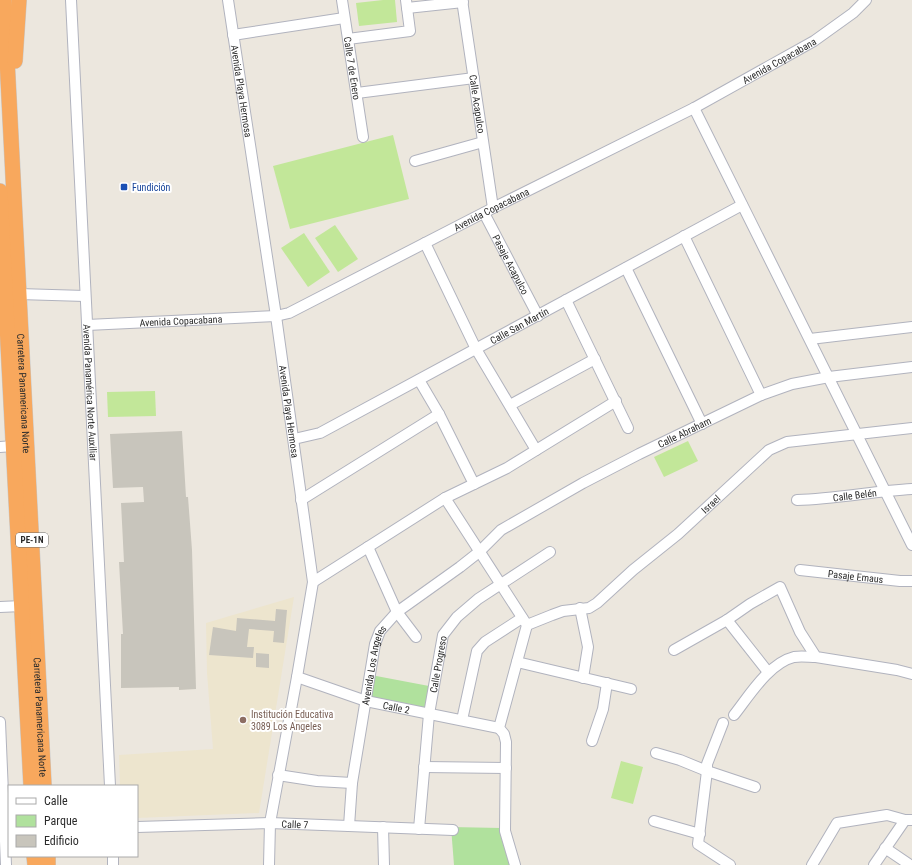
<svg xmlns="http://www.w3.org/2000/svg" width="912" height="865" font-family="'Roboto Condensed',sans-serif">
<rect width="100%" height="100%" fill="#ece7de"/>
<path fill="#ede5ce" d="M294,597L259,813L137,818V786H120L119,755L213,749L207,673L206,623Z"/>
<g fill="#b0e19d">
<path d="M371,675L429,686L425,709L372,699L368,694Z"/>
<path d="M451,827L501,828L511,865H454Z"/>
</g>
<g fill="#c2e799">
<path d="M383,0H395L397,22L359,26L356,3Z"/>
<path d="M393,135L409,199L290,229L273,166Z"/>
<path d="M335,225L358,259L338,272L315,238Z"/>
<path d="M304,233L330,272L308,287L281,248Z"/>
<path d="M155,391L156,416L108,417L107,392Z"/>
<path d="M688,441L698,461L664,477L654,457Z"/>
<path d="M621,761L643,767L633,804L611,798Z"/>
</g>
<g fill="#c8c5bc">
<path d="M182,431L186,497H188L192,550L196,689L179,690V687L121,688V634H123L119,562H124L121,503L144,502L143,487L113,488L110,434Z"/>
<path d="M276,609L287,610L284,643L273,642L274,631L249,629L247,647H254L253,658L209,655L213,627L236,631L237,618L275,621Z"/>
<path d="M256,653L269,654V668L256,667Z"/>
</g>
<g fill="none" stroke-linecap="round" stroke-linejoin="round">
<defs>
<g id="minor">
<path id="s1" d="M71,0L110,786"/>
<path id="s2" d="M228,0L276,316L313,582L297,677L270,823L269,865"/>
<path id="s3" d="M342,0L363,137"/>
<path id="s4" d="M462,0L493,208"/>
<path d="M407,8L463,2"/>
<path d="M233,35L344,18"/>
<path d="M348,39L410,31L406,0"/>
<path d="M357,93L474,78"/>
<path d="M694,108L912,545"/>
<path d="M415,161L483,142"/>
<path id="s5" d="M484,213L538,316"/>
<path d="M684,236L761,395"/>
<path d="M425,243L476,349L536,450"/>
<path d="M626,268L702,424"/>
<path d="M13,296L19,294L85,296"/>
<path d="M566,300L628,428"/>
<path id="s6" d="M87,325L276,316L289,313L493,208L694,108L814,41L853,13L866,0"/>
<path d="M810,339L912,327"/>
<path d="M419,380L439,414L474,484"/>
<path d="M510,405L595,359"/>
<path id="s7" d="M294,439L320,433L742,205"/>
<path d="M0,447L13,446"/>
<path d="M445,498L527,625L499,728L504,734L506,742L505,831L515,865"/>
<path d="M301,500L439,414"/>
<path id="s8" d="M797,500C836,499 874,491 912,489"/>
<path d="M368,547L397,612L416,637"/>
<path id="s9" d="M800,570L900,581H912"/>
<path d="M313,582L445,498L507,468L616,401"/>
<path d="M0,607L22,606"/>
<path d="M580,608L588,647L583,678"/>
<path d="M727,620L768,672"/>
<path id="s10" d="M527,625L552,615L563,611L589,608L597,603L633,570L678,534L769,450L787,442L912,428"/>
<path d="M674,650L727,620L750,604L780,587L800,632L816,657L897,670L912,674"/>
<path d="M517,662L631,689"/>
<path id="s11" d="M297,677L366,701L499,728"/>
<path d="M734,715C749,696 769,663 794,657C801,656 809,657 816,657"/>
<path d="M462,720L477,651L485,642L522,618"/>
<path d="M0,722L6,865"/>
<path d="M723,723L707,764V771L698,844L730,865"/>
<path d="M592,741L603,709L607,683"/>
<path d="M656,753L680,760L707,771L755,787"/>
<path d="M424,767L506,768"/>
<path d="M278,775L317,781L352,783"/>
<path d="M654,821L700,834"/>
<path id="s12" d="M349,826L352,783L375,644L380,631L397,612L460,567L479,552L501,530L583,483L639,454L761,395L792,384L829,377L912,367"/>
<path id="s13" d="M137,827L270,823L453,830"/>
<path d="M383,827L384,865"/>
<path id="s14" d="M419,829L429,714L443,635L457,617L478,599L550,552"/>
<path d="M885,848L910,865"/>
<path d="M113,856V865"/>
<path d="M812,865L837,823L887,815L905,820H912"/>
<path d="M874,865L905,820"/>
</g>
<g id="highway">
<path id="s15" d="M4,0L44,786"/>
<path d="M15,61L19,0"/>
<path d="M0,191L31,786"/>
<path d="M34,856L35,865"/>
<path d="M48,856V865"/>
</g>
</defs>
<use href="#minor" stroke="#b1b3be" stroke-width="12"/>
<use href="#highway" stroke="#c8c8c8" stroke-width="16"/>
<use href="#minor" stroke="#fff" stroke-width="10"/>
<use href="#highway" stroke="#f8a85d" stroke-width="15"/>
</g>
<rect fill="#1a4fb4" stroke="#fff" stroke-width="1.5" x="120" y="183" width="8" height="8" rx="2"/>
<circle fill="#8d6e63" stroke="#fff" stroke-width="1.5" cx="243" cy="720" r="4"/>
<g text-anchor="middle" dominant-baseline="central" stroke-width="4" stroke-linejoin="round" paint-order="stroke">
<rect fill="#fff" stroke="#6b6b6b" stroke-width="1" x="16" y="533" width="32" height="14" rx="3"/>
<g font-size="9" font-weight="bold" fill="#2b2b2b">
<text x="32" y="540">PE-1N</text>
</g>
<g font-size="10" fill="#2b2b2b" stroke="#fff">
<text stroke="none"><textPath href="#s6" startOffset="754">Avenida Copacabana</textPath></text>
<text stroke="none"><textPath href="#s3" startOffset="69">Calle 7 de Enero</textPath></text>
<text stroke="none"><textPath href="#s2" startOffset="92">Avenida Playa Hermosa</textPath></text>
<text stroke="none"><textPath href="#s4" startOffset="105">Calle Acapulco</textPath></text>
<text stroke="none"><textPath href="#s6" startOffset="430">Avenida Copacabana</textPath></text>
<text stroke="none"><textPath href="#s5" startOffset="58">Pasaje Acapulco</textPath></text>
<text stroke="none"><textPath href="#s6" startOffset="94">Avenida Copacabana</textPath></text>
<text stroke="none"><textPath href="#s7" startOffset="253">Calle San Martín</textPath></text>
<text stroke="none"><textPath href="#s15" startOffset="394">Carretera Panamericana Norte</textPath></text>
<text stroke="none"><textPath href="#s1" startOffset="393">Avenida Panamérica Norte Auxiliar</textPath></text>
<text stroke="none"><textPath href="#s2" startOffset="416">Avenida Playa Hermosa</textPath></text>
<text stroke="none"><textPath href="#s12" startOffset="564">Calle Abraham</textPath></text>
<text stroke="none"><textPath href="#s8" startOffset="58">Calle Belén</textPath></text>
<text stroke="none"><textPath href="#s10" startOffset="225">Israel</textPath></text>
<text stroke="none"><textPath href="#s9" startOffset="56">Pasaje Emaus</textPath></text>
<text stroke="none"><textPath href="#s14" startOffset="166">Calle Progreso</textPath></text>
<text stroke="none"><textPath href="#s12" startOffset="163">Avenida Los Angeles</textPath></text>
<text stroke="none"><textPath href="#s11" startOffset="104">Calle 2</textPath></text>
<text stroke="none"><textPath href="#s15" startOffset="718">Carretera Panamericana Norte</textPath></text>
<text stroke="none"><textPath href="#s13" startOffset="158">Calle 7</textPath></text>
</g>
<g font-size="10" fill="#164399" stroke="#fff" text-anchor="start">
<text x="132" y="187">Fundición</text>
</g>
<g font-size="10" fill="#785e54" stroke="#fff" text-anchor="start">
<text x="251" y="714">Institución Educativa<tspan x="251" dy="12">3089 Los Angeles</tspan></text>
</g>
</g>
<rect x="8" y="785" width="130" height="72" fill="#ffffff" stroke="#aaaaaa"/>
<rect x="16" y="798" width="20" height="6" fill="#ffffff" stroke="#aaaaaa"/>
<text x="44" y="805" font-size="12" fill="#2b2b2b">Calle</text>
<rect x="16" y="815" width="20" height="12" fill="#b0e19d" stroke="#aaaaaa"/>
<text x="44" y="825" font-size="12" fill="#2b2b2b">Parque</text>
<rect x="16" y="835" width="20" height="12" fill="#c8c5bc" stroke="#aaaaaa"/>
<text x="44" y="845" font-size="12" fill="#2b2b2b">Edificio</text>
</svg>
